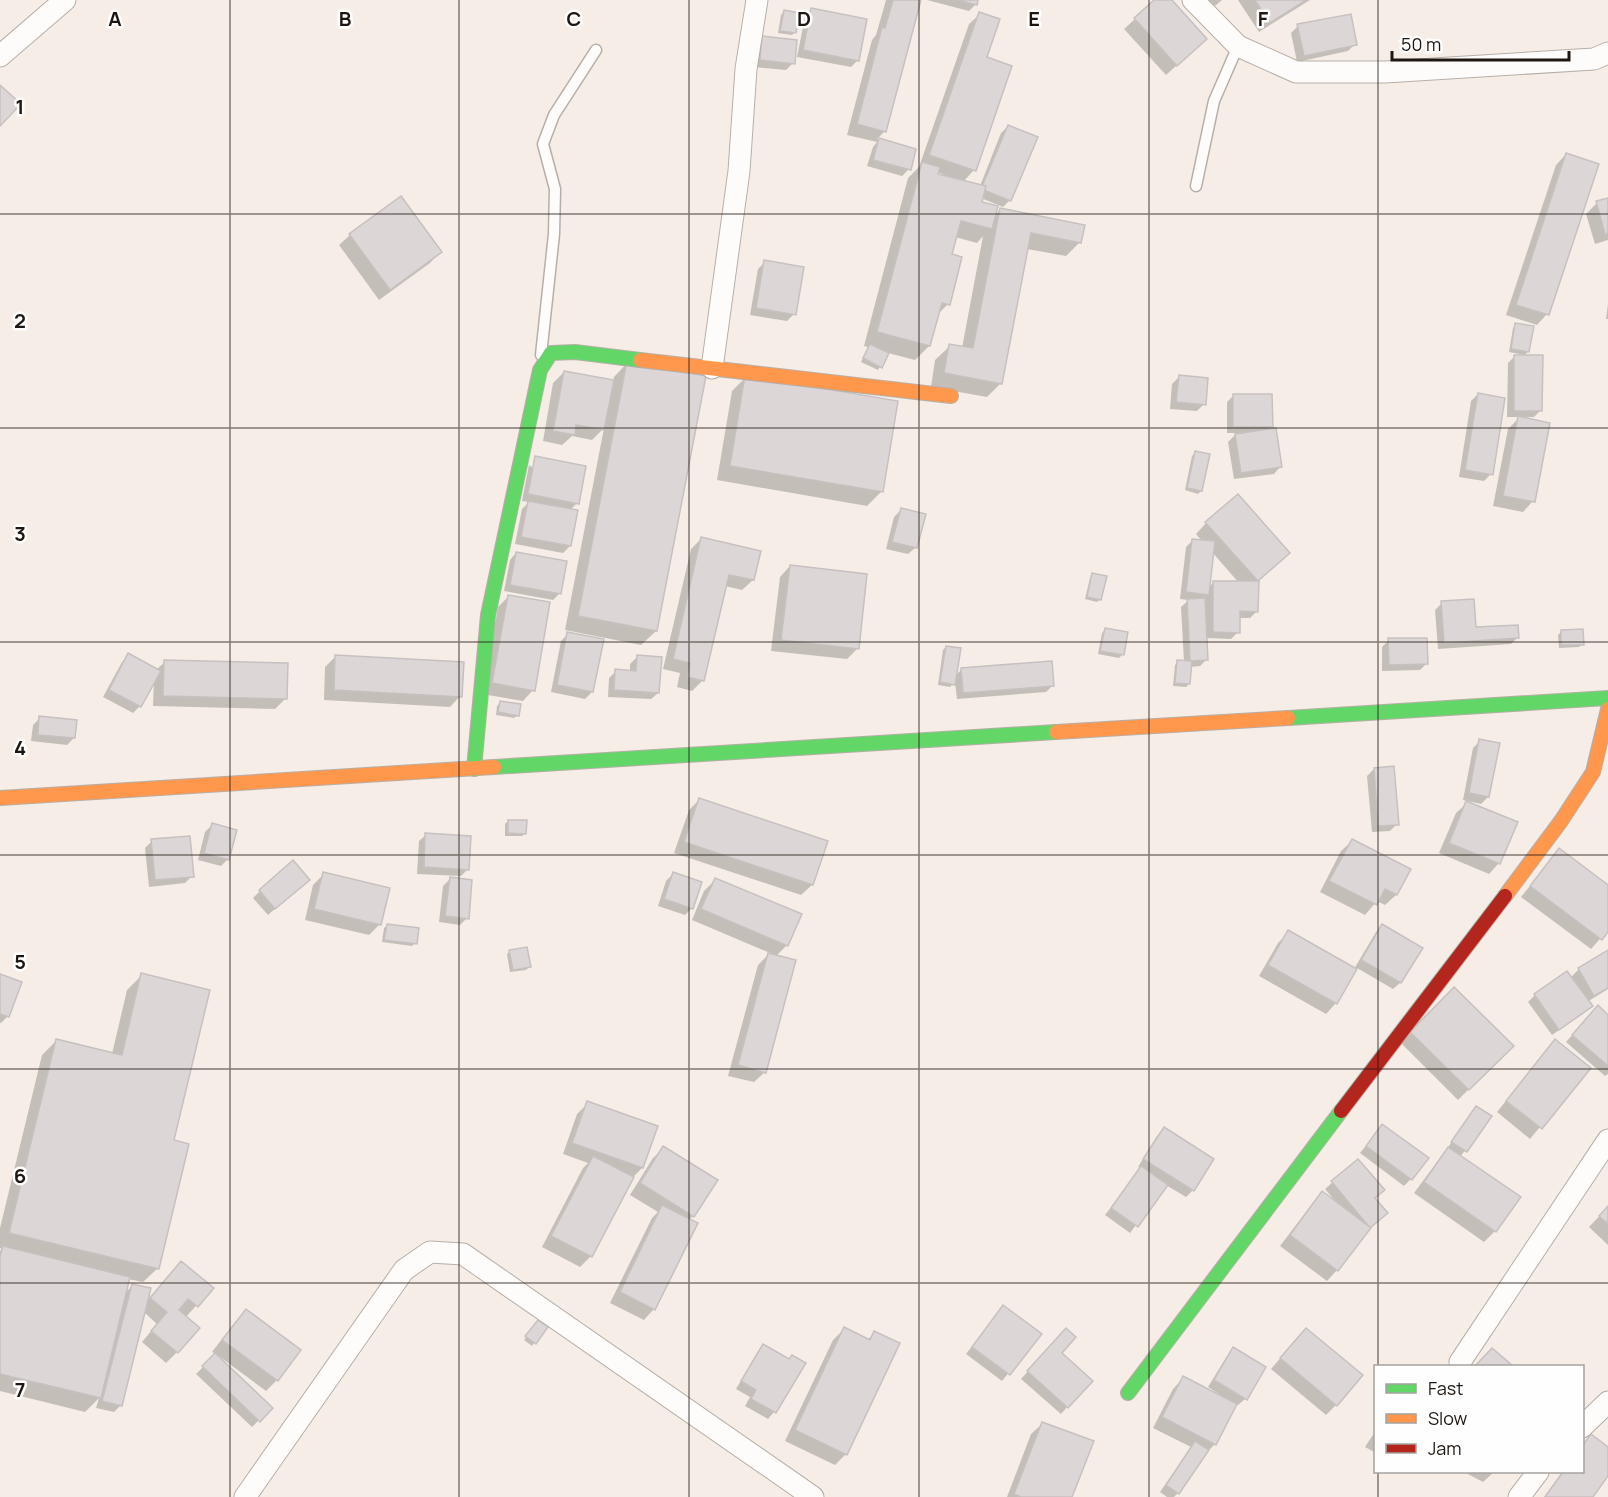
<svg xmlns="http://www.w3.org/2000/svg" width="1608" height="1497" font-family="Manrope,sans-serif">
<rect width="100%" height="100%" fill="#f6eee6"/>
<g fill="#0003" fill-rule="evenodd">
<path d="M886,0H919L885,131L877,139L915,150L909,169L902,176L867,166L873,147L877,142L847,135L872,40L876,35Z"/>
<path d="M927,0H977L976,4L969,11Z"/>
<path d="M1156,0H1170L1195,49L1166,75L1124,29Z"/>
<path d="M1207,0H1222L1215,6Z"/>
<path d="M1238,0H1310L1259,32Z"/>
<path d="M812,10L857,61L851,67L797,57L805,17Z"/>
<path d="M784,12L795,32L792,35L778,33L781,15Z"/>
<path d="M980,14L985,58L1011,67L974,170L963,182L980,186L1001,133L1008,126L1010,200L1003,207L981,198L980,203L993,217L1000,210L1080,242L1066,256L1027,249L1001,383L987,397L931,387L935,360L950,346L962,348L983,236L977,243L955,237L950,255L948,304L937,315L929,346L915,360L888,353L878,370L861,362L868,347L864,346L908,178L919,167L969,24ZM937,172L947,176V178L936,175Z"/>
<path d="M1298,26L1355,44L1348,51L1297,62L1291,33Z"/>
<path d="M763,38L793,63L786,70L753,67L756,45Z"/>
<path d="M1566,154L1547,314L1537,325L1506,315L1556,165Z"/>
<path d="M401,198L440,252L430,263L379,300L339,245L350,235Z"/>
<path d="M1608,200V240L1595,244L1586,214L1597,203Z"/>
<path d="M765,262L794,314L787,321L750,315L758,269Z"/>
<path d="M1608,304V319H1606Z"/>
<path d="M1516,325L1528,352L1524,355L1509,352L1513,328Z"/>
<path d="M1515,356L1541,410L1534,417H1523L1533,501L1523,512L1493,506L1508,429L1520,417H1507L1508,363Z"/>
<path d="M628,362L656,631L641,645L565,630L604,428L592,440L572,436L562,445L543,441L553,383L564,372L613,382L614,377Z"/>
<path d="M746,377L896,402L881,492L867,506L717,480L732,391Z"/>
<path d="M1179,377L1204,404L1197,411L1170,409L1172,384Z"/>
<path d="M1478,394L1491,474L1484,481L1459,477L1471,401Z"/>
<path d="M1234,395L1271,426L1267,430L1280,467L1274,474L1234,479L1228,442L1237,433H1227V402Z"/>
<path d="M1196,452L1201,491L1198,494L1185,490L1192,456Z"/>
<path d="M529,465L577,503L570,510V546L563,553L515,544L522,509L529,502L522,501Z"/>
<path d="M901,510L915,548L908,554L886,549L894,517Z"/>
<path d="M1206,523L1277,563L1257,581V611L1250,618H1238V632L1231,639L1206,638L1207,659L1200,666L1190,667L1189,684L1186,687L1173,686L1175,665L1178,662H1184L1181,607L1189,600L1180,599L1186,547L1193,540L1202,541L1196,534ZM1212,552L1239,583H1213L1208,588Z"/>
<path d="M701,539L753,580L742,590L725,586L703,680L692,691L677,687L680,673L663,669L691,549Z"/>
<path d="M516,553L560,593L553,600L504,591L510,560Z"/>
<path d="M790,566L857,649L847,659L771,651L780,577Z"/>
<path d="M1093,575L1100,599L1097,602L1085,599L1090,578Z"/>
<path d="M509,596L533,690L523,701L482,694L498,607Z"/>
<path d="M1442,603L1474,629L1518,637L1511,644L1438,649L1435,610Z"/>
<path d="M1105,630L1122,655L1119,658L1098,654L1102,633Z"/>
<path d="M1561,632L1582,644L1579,647L1559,648L1558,635Z"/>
<path d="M568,634L592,692L585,699L551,692L561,641Z"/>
<path d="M1389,640L1427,663L1420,670L1382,671V647Z"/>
<path d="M946,647L955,676L962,669L1053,685L1046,692L957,699L955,682L950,687L938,685L943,650Z"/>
<path d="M129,655L156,670L165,662L286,698L275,709L153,706L154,681L140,706L133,713L103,697L122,662Z"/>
<path d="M336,656L460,696L450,707L324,700L325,667Z"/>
<path d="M637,657L658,693L651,699L608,697L609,678L616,671L630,672V664Z"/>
<path d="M500,703L518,715L514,718L496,715L497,706Z"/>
<path d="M40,718L74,738L67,745L31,741L33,725Z"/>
<path d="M1480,741L1488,797L1481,804L1463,800L1473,748Z"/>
<path d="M1374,769L1397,824L1390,831L1372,832L1367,776Z"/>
<path d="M700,799L812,885L801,895L674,853L689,810Z"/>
<path d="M1467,803L1499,863L1489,874L1439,853L1456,813Z"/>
<path d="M508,821L525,833L522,836H505V824Z"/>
<path d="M212,825L228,859L221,866L198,860L205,832Z"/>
<path d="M426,835L468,869L461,876L417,874L419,841Z"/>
<path d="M152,841L192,876L185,883L149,887L145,848Z"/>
<path d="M1352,841L1409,870L1396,895L1385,905L1377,901L1365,915L1320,892L1341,851Z"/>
<path d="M1559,850L1608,887V930L1591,949L1521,897Z"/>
<path d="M324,874L380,924L369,935L305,920L313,885Z"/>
<path d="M673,874L692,908L685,915L658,906L666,881Z"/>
<path d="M450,879L467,918L460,925L439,922L443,886Z"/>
<path d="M715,880L787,945L776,956L765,1072L754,1082L728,1076L758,965L770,953L692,920L704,891Z"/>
<path d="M301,886L268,915L253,898L260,891Z"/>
<path d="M388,925L415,943L412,946L382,942L384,928Z"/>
<path d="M1383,925L1421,948L1400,983L1393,989L1357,968L1336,1003L1326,1014L1259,976L1278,943L1289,932L1354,969L1376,932Z"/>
<path d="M510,951L529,967L526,970L510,972L507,954Z"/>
<path d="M1608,952V989L1587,1002L1591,1006L1584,1013L1552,1035L1528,1002L1535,995L1570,978L1579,969Z"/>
<path d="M142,975L172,1141L158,1268L143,1282L128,1279L125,1293L132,1286L146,1302L171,1273L212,1288L185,1318L177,1352L166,1363L142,1342L157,1324L144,1312L121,1405L114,1412L96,1408L99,1398L85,1412L0,1391V1251L2,1249L0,1248V1228L42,1055L56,1041L112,1054L127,990Z"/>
<path d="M0,976L8,1016L1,1023H0Z"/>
<path d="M1454,990L1512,1046L1458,1100L1401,1043Z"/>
<path d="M1591,1014L1608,1016V1074L1605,1076L1566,1042Z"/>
<path d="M1545,1052L1589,1068L1530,1139L1497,1112Z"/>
<path d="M588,1103L656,1127L642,1168L633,1177L591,1256L580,1267L542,1247L583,1168L588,1163L563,1154L577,1114Z"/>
<path d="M1477,1108L1490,1117L1460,1157L1495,1231L1484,1242L1414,1193Z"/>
<path d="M1382,1126L1411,1179L1404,1186L1360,1153Z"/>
<path d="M1164,1129L1212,1159L1193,1190L1186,1197L1166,1185L1130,1233L1105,1215L1141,1168L1138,1167L1157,1136Z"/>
<path d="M664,1148L693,1216L689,1220L654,1309L644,1320L610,1303L652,1218L658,1212L630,1195L653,1158Z"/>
<path d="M1357,1161L1374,1199L1368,1229L1337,1270L1327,1281L1280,1246L1312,1204L1322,1193L1336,1202L1325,1189Z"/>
<path d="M1608,1207V1245L1589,1227Z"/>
<path d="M246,1311L299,1350L277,1380L266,1391L220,1357L219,1359L271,1408L252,1427L196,1374L216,1354L212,1352L235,1322Z"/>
<path d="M997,1314L1040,1334L1002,1381L966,1354Z"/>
<path d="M535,1325L534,1343L532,1346L524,1340Z"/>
<path d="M844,1329L867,1340L875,1333L846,1454L835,1465L785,1441L833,1340Z"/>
<path d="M1059,1337V1354L1067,1407L1061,1414L1021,1379Z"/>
<path d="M1296,1340L1336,1405L1326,1415L1271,1369Z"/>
<path d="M764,1346L789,1360L804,1363L774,1412L768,1419L745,1406L750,1397L736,1389L757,1353Z"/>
<path d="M1234,1349L1245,1399L1238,1405L1236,1404L1215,1444L1205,1454L1178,1493L1174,1497H1167L1160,1492L1191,1447L1153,1428L1173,1389L1183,1378L1218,1396L1219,1394L1208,1387L1227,1356Z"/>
<path d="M1042,1424L1071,1497H1007L1031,1434Z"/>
<path d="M1376,1430V1453L1365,1447Z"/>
<path d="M1591,1436L1608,1448V1474L1591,1497H1544L1562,1472H1582V1445Z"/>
<path d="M1464,1472H1494L1483,1482Z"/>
</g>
<g fill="#ddd6d7" stroke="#c7c0c1" stroke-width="1.5">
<path d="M893,0H921L886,132L857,124L882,27L885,28Z"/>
<path d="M957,0H978L977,5Z"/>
<path d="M1154,0H1172L1207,39L1177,66L1134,18Z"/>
<path d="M1255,0H1306L1270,23Z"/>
<path d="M811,8L867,19L859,61L803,50Z"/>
<path d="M784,10L800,13L796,33L780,31Z"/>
<path d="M979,12L1000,19L987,57L1012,66L976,171L929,155Z"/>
<path d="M1351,14L1357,45L1304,56L1297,24Z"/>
<path d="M762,36L797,40L795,64L760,60Z"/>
<path d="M0,85L21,104L0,126Z"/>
<path d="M1008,125L1038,137L1011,201L981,189Z"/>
<path d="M879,138L916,149L911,170L873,160Z"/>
<path d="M1566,153L1599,164L1549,315L1516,305Z"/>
<path d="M922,162L940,167L938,174L986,186L982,202L998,206L992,229L961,221L952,254L962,257L950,305L942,303L930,346L877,332Z"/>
<path d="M401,196L442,252L390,290L349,234Z"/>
<path d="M1608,198V234H1605L1596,201Z"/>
<path d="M1000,208L1085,225L1081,243L1031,233L1002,384L944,373L949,344L973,348Z"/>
<path d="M764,260L804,267L796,315L756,308Z"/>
<path d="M1515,323L1534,326L1529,352L1511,349Z"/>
<path d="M870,344L889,353L882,368L863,358Z"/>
<path d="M1514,355H1543L1542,411H1514Z"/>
<path d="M627,361L706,376L657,631L578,616Z"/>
<path d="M564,371L614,380L604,430L576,425L575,435L553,431Z"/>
<path d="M745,375L898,401L883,492L730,466Z"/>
<path d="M1179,375L1208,378L1206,405L1176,402Z"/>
<path d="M1478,393L1505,398L1493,475L1465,470Z"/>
<path d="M1233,394H1272L1273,427H1233Z"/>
<path d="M1518,416L1550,423L1535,502L1503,496Z"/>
<path d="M1276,428L1282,467L1241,473L1235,434Z"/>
<path d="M1195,451L1210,454L1202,491L1187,488Z"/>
<path d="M535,456L586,466L579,504L528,494Z"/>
<path d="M1238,494L1290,553L1258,581L1205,522Z"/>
<path d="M528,501L578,510L571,546L521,537Z"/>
<path d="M901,508L926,514L917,548L892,542Z"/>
<path d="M701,537L761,551L754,580L729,575L704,681L687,677L690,663L673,659Z"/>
<path d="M1192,539L1215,541L1209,595L1186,592Z"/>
<path d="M516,552L567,561L561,594L510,585Z"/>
<path d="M790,565L867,574L859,649L781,640Z"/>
<path d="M1092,573L1107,576L1101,600L1087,597Z"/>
<path d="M1213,581H1259L1258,612L1240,611V633L1213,632Z"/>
<path d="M508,595L550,602L535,691L492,683Z"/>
<path d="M1205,598L1208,660L1190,661L1187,599Z"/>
<path d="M1474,599L1476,627L1518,625L1519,638L1444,643L1441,601Z"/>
<path d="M1105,628L1128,632L1124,655L1100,651Z"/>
<path d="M1583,629L1584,645H1561V630Z"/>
<path d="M567,632L604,639L593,692L557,685Z"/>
<path d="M1388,638H1427L1428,664L1389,665Z"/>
<path d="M946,646L961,648L955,685L940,682Z"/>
<path d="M128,653L161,671L141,707L109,690Z"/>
<path d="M335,655L464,662L462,697L334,690Z"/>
<path d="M637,655L662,657L659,693L614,690L615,669L636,671Z"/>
<path d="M164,660L288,663L287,699L163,696Z"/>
<path d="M1177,660L1192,661L1190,684L1175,683Z"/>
<path d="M1052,661L1054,686L963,693L961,668Z"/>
<path d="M500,701L521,704L519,716L498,712Z"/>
<path d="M39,716L77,720L75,738L38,735Z"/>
<path d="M1479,739L1500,743L1489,797L1469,793Z"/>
<path d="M1394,766L1399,825L1378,826L1374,768Z"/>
<path d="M699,798L828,841L813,885L684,842Z"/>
<path d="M1466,801L1518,822L1500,864L1449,843Z"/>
<path d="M508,820H527L526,834L508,833Z"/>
<path d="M212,823L237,830L229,860L204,853Z"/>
<path d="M425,833L471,836L469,870L424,867Z"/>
<path d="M190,836L194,877L155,880L151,839Z"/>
<path d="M1352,839L1411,869L1397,895L1385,889L1377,905L1329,881Z"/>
<path d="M1559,848L1608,885V932L1602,940L1530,886Z"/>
<path d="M293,860L310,880L275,909L259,890Z"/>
<path d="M323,872L390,888L381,925L314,909Z"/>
<path d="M673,872L702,882L693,909L664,899Z"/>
<path d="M450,877L472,880L469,919L445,916Z"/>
<path d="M715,878L802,914L788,946L701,909Z"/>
<path d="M387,924L419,928L417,944L384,940Z"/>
<path d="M1382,924L1423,948L1401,983L1361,960Z"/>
<path d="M1288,930L1357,969L1337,1004L1268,965Z"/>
<path d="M527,947L531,967L513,970L509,950Z"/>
<path d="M1608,950V988L1594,996L1578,968Z"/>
<path d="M768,953L796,960L766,1073L738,1065Z"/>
<path d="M1567,971L1593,1006L1559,1030L1534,994Z"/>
<path d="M141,973L210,990L174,1140L189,1144L159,1269L9,1233L56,1039L122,1055Z"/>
<path d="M0,974L22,982L9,1017L0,1014Z"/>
<path d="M1454,987L1514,1046L1469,1090L1410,1032Z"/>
<path d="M1598,1005L1608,1015V1066L1572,1035Z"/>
<path d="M1555,1039L1591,1068L1542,1129L1506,1101Z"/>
<path d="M587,1101L658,1126L643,1168L572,1143Z"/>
<path d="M1476,1106L1492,1116L1467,1152L1451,1142Z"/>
<path d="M1382,1124L1429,1158L1412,1180L1366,1146Z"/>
<path d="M1164,1127L1214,1159L1194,1191L1143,1159Z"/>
<path d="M663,1146L718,1180L694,1217L640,1183Z"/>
<path d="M1448,1147L1521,1197L1496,1232L1424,1182Z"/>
<path d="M593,1156L634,1177L592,1257L551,1236Z"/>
<path d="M1358,1159L1385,1190L1375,1198L1388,1213L1370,1228L1331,1181Z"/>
<path d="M1141,1166L1168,1185L1138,1227L1111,1208Z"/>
<path d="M1322,1191L1371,1228L1338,1271L1290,1235Z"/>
<path d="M662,1205L698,1223L655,1310L620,1292Z"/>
<path d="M1608,1206V1224L1599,1216Z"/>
<path d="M3,1246L130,1277L101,1398L0,1374V1256Z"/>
<path d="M181,1261L214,1288L198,1307L188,1299L179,1310L200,1328L178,1353L151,1331L167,1312L150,1298Z"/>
<path d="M132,1284L151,1288L122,1406L102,1401Z"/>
<path d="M1003,1305L1042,1334L1010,1375L972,1347Z"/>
<path d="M246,1309L301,1350L278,1381L222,1340Z"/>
<path d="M538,1320L548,1327L536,1344L525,1336Z"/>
<path d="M844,1327L870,1340L874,1331L900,1343L847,1455L795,1430Z"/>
<path d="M1066,1328L1076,1337L1062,1353L1093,1381L1068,1408L1027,1371Z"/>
<path d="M1306,1328L1363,1375L1337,1406L1280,1358Z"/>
<path d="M763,1344L789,1359L792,1355L806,1363L776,1413L751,1399L756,1390L741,1381Z"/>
<path d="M1233,1347L1266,1367L1247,1400L1214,1380Z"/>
<path d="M1492,1348L1513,1366H1475Z"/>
<path d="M215,1353L273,1408L260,1422L202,1366Z"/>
<path d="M1183,1376L1237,1404L1216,1445L1162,1417Z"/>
<path d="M1042,1422L1094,1441L1072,1497H1021L1014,1494Z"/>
<path d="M1591,1434L1608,1447V1476L1593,1497H1545L1563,1472H1582V1446Z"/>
<path d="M1195,1441L1209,1450L1179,1494L1166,1485Z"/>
</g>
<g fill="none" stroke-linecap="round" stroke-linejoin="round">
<defs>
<g id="lane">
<path d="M1196,186L1214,101L1238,46"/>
<path d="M541,355L554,234L555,189L543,144L554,115L596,50"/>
</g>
<g id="street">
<path d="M1193,0L1238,46L1296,72H1385L1594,59L1608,53"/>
<path d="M0,56L65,0"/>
<path d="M712,368L739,171L746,69L757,0"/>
<path d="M1460,1362L1608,1140"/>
<path d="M1582,1427L1608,1402"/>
<path d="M245,1497L404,1270L430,1252L463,1254L813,1497"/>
<path d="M1519,1497L1538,1472"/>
</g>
<g id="fast">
<path d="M1288,718L1608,698"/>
<path d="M494,767L1056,732"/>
<path d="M474,769L488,615L540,370L551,353L575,352L640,360"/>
<path d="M1128,1393L1341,1111"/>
</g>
<g id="slow">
<path d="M640,360L951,396"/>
<path d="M1056,732L1288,718"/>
<path d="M0,798L494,767"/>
<path d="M1505,896L1561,821L1593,772L1608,709"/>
</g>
<path id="jam" d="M1341,1111L1505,896"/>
</defs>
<use href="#lane" stroke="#b6afa8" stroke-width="13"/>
<use href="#street" stroke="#b6afa8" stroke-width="23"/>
<use href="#fast" stroke="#b6afa8" stroke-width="16"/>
<use href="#slow" stroke="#b6afa8" stroke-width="16"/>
<use href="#jam" stroke="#b6afa8" stroke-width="16"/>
<use href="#lane" stroke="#fefcfb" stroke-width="10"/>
<use href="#street" stroke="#fefcfb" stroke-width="21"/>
<use href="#fast" stroke="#63d668" stroke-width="14"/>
<use href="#slow" stroke="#ff974d" stroke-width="14"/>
<use href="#jam" stroke="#b3261e" stroke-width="14"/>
</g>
<path fill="none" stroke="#1e1711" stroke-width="1.5" stroke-opacity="0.55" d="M230,0V1497M459,0V1497M689,0V1497M919,0V1497M1149,0V1497M1378,0V1366M0,214H1608M0,428H1608M0,642H1608M0,855H1608M0,1069H1608M0,1283H1608M1378,1472V1497"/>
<g font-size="20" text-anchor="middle" font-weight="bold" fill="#1e1711" stroke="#fefefe" stroke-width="5" stroke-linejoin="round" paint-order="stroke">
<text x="115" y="26">A</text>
<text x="345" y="26">B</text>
<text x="574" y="26">C</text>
<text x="804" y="26">D</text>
<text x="1034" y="26">E</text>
<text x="1263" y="26">F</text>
<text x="20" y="114">1</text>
<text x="20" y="328">2</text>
<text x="20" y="541">3</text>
<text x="20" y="755">4</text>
<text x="20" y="969">5</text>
<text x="20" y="1183">6</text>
<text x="20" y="1397">7</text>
</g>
<rect x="1374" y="1365" width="210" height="108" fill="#fefefe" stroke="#a4a29f" stroke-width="1.5"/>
<rect x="1386" y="1384" width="30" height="9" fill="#63d668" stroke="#a4a29f" stroke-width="1.5"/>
<text x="1428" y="1395" font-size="18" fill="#1e1711">Fast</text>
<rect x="1386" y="1414" width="30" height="9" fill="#ff974d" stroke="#a4a29f" stroke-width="1.5"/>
<text x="1428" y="1425" font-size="18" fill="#1e1711">Slow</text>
<rect x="1386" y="1444" width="30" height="9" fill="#b3261e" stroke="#a4a29f" stroke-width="1.5"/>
<text x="1428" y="1455" font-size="18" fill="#1e1711">Jam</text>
<path d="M1392 51v9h177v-9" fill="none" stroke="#1e1711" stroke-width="3"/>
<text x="1401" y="51" font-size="18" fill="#1e1711" stroke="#fefefe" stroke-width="4.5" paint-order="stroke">50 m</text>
</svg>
